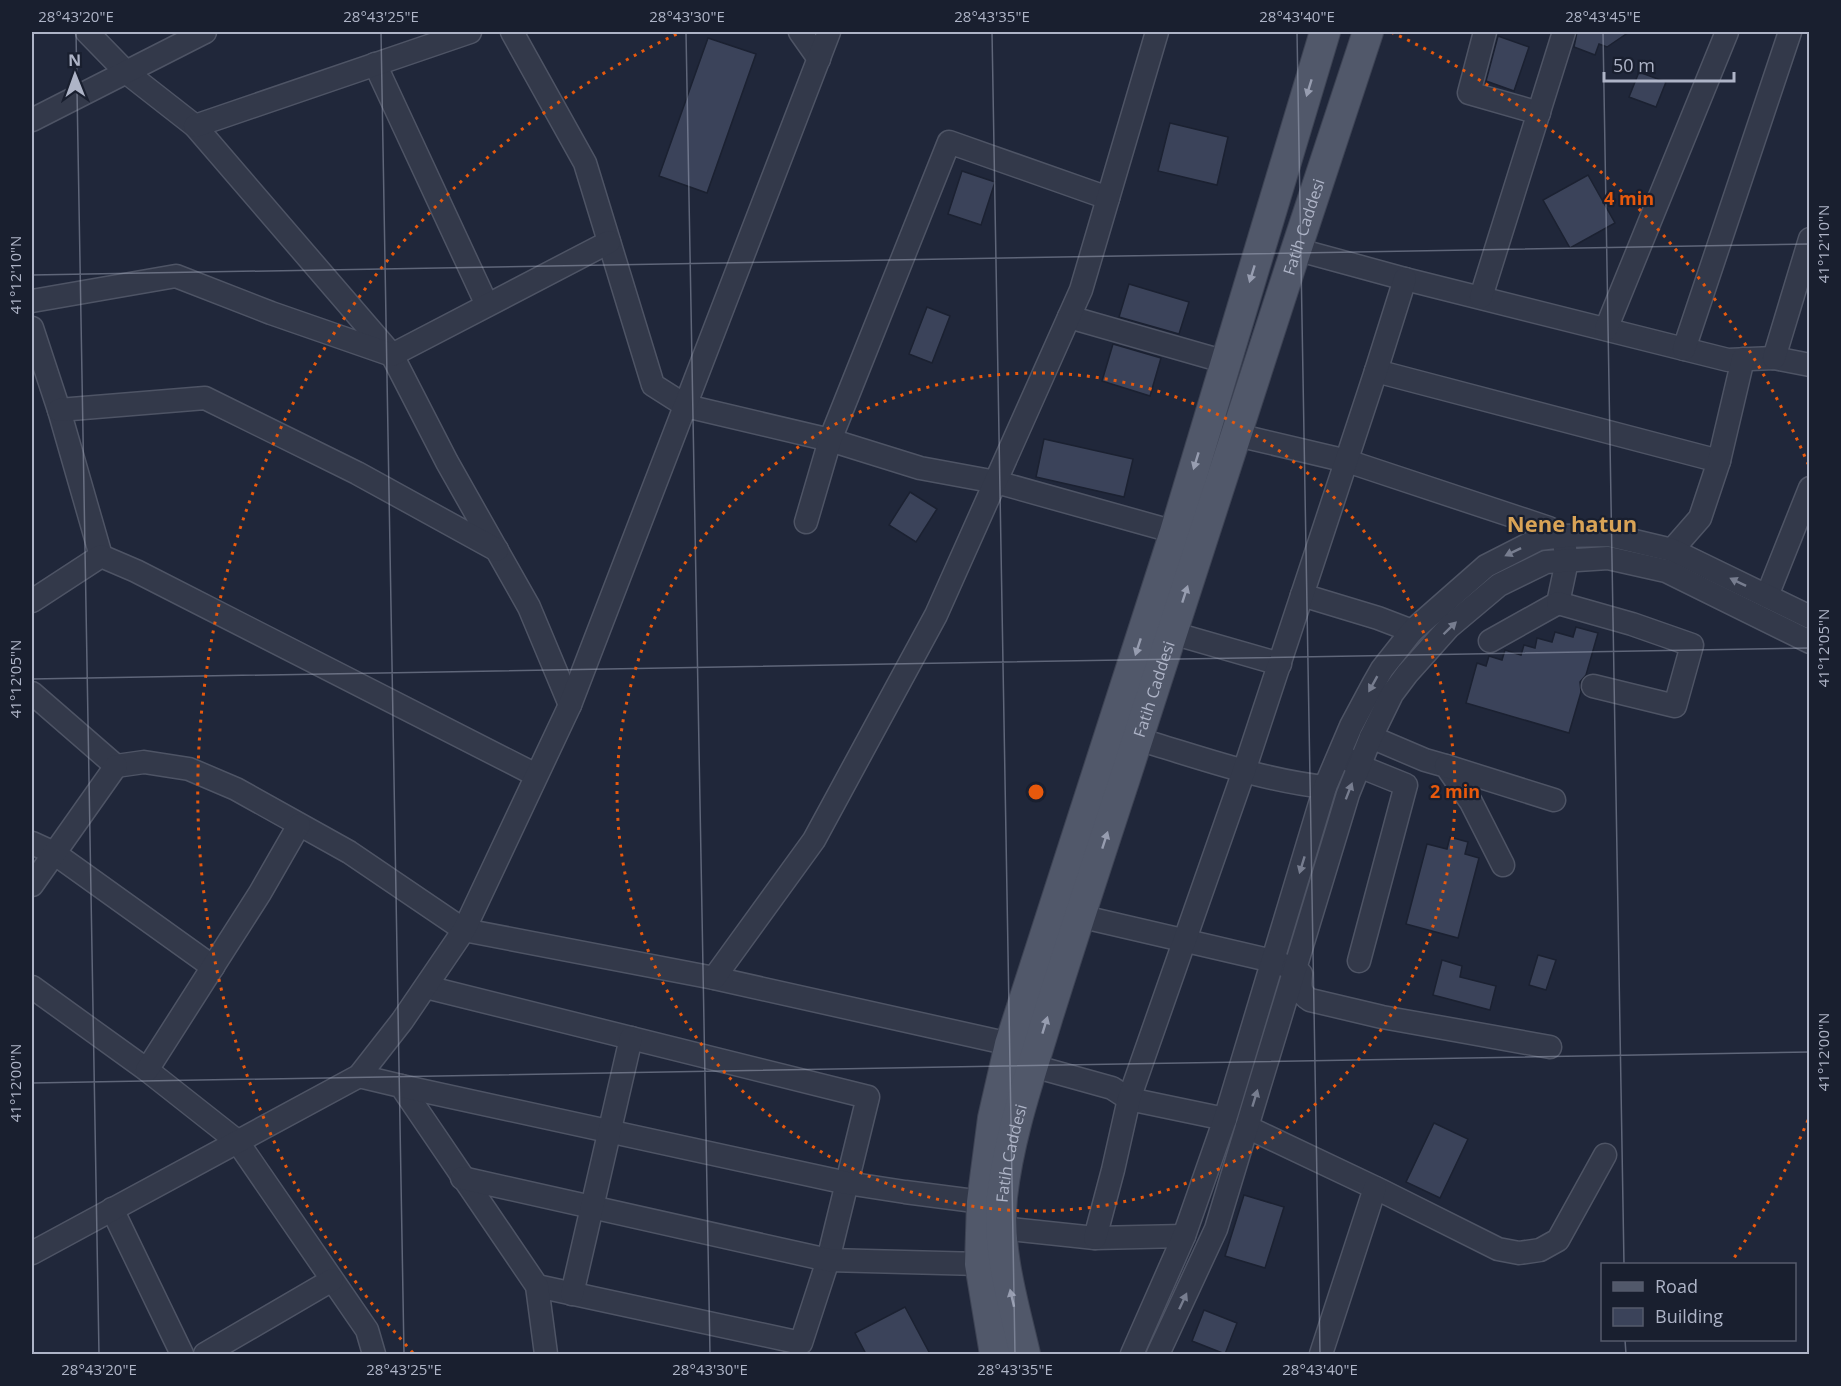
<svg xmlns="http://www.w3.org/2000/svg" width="1841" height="1386" font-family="'Open Sans',sans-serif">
<rect width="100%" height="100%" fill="#20273a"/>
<g fill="#3b435a" stroke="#1b2131" stroke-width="1.5">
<path d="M1577,32H1629L1607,47L1599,44L1595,55L1574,47Z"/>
<path d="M1498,36L1529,47L1514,91L1486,81Z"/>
<path d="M708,38L756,54L707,193L659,176Z"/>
<path d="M1639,72L1666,82L1656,107L1629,97Z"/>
<path d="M1170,123L1228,137L1217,185L1158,171Z"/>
<path d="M962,171L995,182L981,225L948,214Z"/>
<path d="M1588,175L1615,223L1570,248L1543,200Z"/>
<path d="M1129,284L1189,302L1179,334L1119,317Z"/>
<path d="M927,307L950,316L932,363L909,354Z"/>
<path d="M1113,344L1161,358L1150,396L1102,381Z"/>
<path d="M1044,439L1133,459L1124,497L1036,477Z"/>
<path d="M910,492L937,509L916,542L889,525Z"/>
<path d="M1576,627L1598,633L1586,675L1580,682L1581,692L1569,733L1466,703L1477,663L1486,666L1489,656L1502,660L1505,650L1521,655L1524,645L1535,648L1537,638L1552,642L1555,632L1573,637Z"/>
<path d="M1450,837L1468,842L1465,854L1479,858L1458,938L1406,924L1427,844L1447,849Z"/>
<path d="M1538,955L1556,960L1546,990L1529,985Z"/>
<path d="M1442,960L1462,966L1460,977L1496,986L1490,1010L1433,995Z"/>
<path d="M1434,1123L1468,1139L1440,1198L1406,1182Z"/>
<path d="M1244,1195L1284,1207L1265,1268L1225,1256Z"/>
<path d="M905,1307L930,1354H866L855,1333Z"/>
<path d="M1204,1310L1237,1323L1225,1354L1192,1341Z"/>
</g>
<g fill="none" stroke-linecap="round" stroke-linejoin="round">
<defs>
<g id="minor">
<path d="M87,32L126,72L195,126L392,355L447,462L529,607L570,705"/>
<path d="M512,32L585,163L653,385L686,406L830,440L920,468L996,482L1175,532"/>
<path d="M800,32L819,59"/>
<path d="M1485,32L1469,93L1539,113"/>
<path d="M375,64L487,305"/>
<path d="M32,120L205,32"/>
<path d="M195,126L470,32"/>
<path d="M1295,249L1405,279L1728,360L1774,358L1810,365"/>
<path d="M1481,297L1564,32"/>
<path d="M32,301L176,276L271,313L392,355L609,242"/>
<path d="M1069,317L1226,362"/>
<path d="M32,328L59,410L101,556"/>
<path d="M1606,329L1727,32"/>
<path d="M1684,349L1790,32"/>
<path d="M1774,358L1810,239"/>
<path d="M1376,371L1719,461"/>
<path d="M59,410L205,398L357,473L497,550"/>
<path d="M1237,435L1347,461L1549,528L1563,536L1567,561L1558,603L1490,641"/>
<path d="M806,522L830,440L949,142L1108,198"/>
<path d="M1672,550L1700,518L1719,461L1743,359"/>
<path d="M1302,595L1378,618L1412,631"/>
<path d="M1767,596L1810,488"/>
<path d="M32,601L101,556L136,571L536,775"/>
<path d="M1558,603L1632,624L1692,645L1675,706L1593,686"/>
<path d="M1172,633L1280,664"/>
<path d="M32,693L116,766L144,762L189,769L236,789L349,852L464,930L714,978L1010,1044"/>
<path d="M1371,737L1425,760L1446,766L1471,802L1503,865"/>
<path d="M1137,739C1199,757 1261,780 1325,787"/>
<path d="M1346,758L1359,766L1406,785L1359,961"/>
<path d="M1446,766L1554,800"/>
<path d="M32,843L54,853L213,967"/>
<path d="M32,885L116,766"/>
<path d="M1079,916L1273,961L1297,970L1301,974C1300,986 1299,993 1310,1000L1382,1017L1550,1047"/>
<path d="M714,978L814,840L936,615L1081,290L1157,32"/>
<path d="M32,987L147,1070L237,1141L367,1330L374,1354"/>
<path d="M426,987L868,1097L828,1260L801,1343L537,1286"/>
<path d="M1033,1066L1112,1088L1129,1099L1225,1119"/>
<path d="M147,1070L260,893L299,825"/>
<path d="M359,1076L401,1086L537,1286L546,1354"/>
<path d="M401,1086L847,1183L905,1192L982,1202"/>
<path d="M1247,1127L1382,1191L1498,1249L1519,1253L1540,1250L1558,1240L1605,1155"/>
<path d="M462,1178L828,1260L980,1264"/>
<path d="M112,1209L182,1354"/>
<path d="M1000,1228L1095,1238L1184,1236"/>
<path d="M1095,1238L1113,1170L1129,1099L1244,771L1376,371L1405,279"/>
<path d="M32,1253L359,1076L402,1021L464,930L570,705L829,32"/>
<path d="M572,1294L631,1038"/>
<path d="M205,1354L332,1280"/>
<path d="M1132,1354L1184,1236L1225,1119L1325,787L1351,726L1374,683L1382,669L1412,631L1486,566L1539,539L1563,536L1609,535L1672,550L1810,617"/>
<path d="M1158,1354L1216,1229L1348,794L1371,737L1392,694L1407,674L1449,627L1499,585L1546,562L1608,558L1666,571L1810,642"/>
<path d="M1321,1354L1375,1188"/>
</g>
<g id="major">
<path d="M995,1354L980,1264L982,1202L993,1118L1010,1044L1175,532L1325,32"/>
<path id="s1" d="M1025,1354C1013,1302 997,1251 1002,1197C1009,1135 1030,1076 1048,1016C1073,936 1099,857 1125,778C1206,529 1285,280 1368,32"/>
</g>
</defs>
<use href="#minor" stroke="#4e5465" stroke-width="25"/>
<use href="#major" stroke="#3d4354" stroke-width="32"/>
<use href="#minor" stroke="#33394a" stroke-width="22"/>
<use href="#major" stroke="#51586a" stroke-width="30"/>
</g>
<defs><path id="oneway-solid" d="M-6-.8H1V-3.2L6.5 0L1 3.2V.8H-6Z" transform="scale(1.5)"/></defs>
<g fill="#979db0">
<use href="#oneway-solid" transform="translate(1309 88) rotate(107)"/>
<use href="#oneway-solid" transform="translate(1252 274) rotate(107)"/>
<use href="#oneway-solid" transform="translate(1196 461) rotate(107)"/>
<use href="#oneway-solid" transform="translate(1185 594) rotate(-72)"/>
<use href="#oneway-solid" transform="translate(1138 647) rotate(108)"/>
<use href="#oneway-solid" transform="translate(1105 840) rotate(-72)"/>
<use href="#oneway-solid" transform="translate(1045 1025) rotate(-73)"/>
<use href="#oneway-solid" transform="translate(1012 1298) rotate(-103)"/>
</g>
<g fill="#777d8f">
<use href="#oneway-solid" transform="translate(1513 552) rotate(154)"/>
<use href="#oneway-solid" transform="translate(1738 582) rotate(-154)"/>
<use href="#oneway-solid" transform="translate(1450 628) rotate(-44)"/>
<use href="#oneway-solid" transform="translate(1373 684) rotate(119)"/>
<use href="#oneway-solid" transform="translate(1349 791) rotate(-69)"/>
<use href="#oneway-solid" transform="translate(1302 865) rotate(107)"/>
<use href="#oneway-solid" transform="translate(1255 1098) rotate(-73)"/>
<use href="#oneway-solid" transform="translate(1183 1301) rotate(-65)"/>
</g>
<path fill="none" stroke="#aeb4c7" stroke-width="1.5" stroke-opacity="0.45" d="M76,32L99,1354M381,32L404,1354M686,32L710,1354M992,32L1015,1354M1297,32L1320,1354M1603,32L1624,1264M32,275L1810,244M32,679L1810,648M32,1083L1810,1052M1625,1340L1626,1354"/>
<g fill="none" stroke="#e8590c" stroke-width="3" stroke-dasharray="3 6">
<circle cx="1036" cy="792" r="419"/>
<path d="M1808 1120A839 839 0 0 1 1732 1261M413 1353A839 839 0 0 1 681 32M1391 32A839 839 0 0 1 1808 464"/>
</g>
<g text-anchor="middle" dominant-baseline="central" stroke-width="4.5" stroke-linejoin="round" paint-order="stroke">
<g font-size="16" fill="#aeb4c7" stroke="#191f2f">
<text stroke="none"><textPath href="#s1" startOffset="1176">Fatih Caddesi</textPath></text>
<text stroke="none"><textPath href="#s1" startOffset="690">Fatih Caddesi</textPath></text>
<text stroke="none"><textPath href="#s1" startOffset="204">Fatih Caddesi</textPath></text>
</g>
<g font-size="22" font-weight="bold" fill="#d9a356" stroke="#191f2f">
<text x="1572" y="523">Nene hatun</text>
</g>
</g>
<circle cx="1036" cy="792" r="9" fill="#e8590c" stroke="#191f2f" stroke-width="3"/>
<g font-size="18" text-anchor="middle" font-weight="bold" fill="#e8590c" stroke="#191f2f" stroke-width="4.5" stroke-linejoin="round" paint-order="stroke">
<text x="1629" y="205">4 min</text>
<text x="1455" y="798">2 min</text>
</g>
<rect width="1841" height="1386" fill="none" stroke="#191f2f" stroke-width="66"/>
<rect x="1601" y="1263" width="195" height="78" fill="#191f2f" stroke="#555b6c" stroke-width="1.5"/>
<rect x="1613" y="1282" width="30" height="9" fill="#51586a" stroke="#555b6c" stroke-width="1.5"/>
<text x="1655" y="1293" font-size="18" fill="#aeb4c7">Road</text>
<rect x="1613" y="1308" width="30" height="18" fill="#3b435a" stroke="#555b6c" stroke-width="1.5"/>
<text x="1655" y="1323" font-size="18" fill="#aeb4c7">Building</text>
<g transform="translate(75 75) rotate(359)" stroke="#191f2f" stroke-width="4.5" paint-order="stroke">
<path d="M0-4.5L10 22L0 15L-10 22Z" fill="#aeb4c7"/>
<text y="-9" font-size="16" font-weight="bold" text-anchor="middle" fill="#aeb4c7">N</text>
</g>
<path d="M1604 72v9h130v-9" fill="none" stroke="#aeb4c7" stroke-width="3"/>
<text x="1613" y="72" font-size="18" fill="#aeb4c7" stroke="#191f2f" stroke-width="4.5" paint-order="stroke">50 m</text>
<rect x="33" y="33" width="1775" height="1320" fill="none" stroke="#aeb4c7" stroke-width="2"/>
<g font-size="15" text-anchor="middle" fill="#aeb4c7">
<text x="76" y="22">28°43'20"E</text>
<text x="381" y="22">28°43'25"E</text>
<text x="687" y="22">28°43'30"E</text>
<text x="992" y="22">28°43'35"E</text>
<text x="1297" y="22">28°43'40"E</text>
<text x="1603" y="22">28°43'45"E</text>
<text transform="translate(1824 244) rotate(-90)" y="5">41°12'10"N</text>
<text transform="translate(16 275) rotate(-90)" y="5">41°12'10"N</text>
<text transform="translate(1824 648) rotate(-90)" y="5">41°12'05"N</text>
<text transform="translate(16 679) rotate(-90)" y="5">41°12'05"N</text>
<text transform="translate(1824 1052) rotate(-90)" y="5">41°12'00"N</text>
<text transform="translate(16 1083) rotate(-90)" y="5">41°12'00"N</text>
<text x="99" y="1375">28°43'20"E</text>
<text x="404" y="1375">28°43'25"E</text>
<text x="710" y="1375">28°43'30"E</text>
<text x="1015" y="1375">28°43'35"E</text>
<text x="1320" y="1375">28°43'40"E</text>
</g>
</svg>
